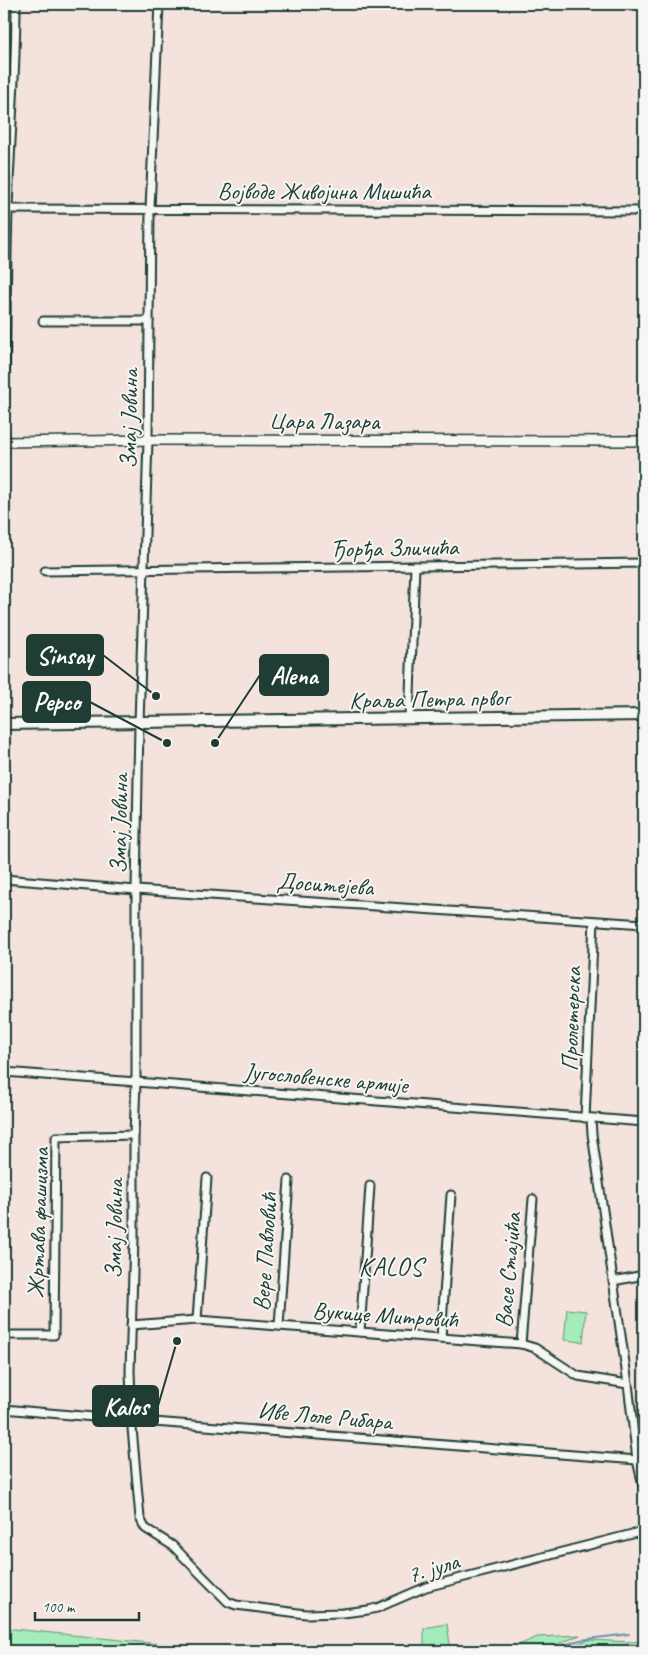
<svg xmlns="http://www.w3.org/2000/svg" width="648" height="1655" font-family="Caveat,sans-serif">
<rect width="100%" height="100%" fill="#f4e2dc"/>
<filter id="ink" filterUnits="userSpaceOnUse"><feTurbulence type="fractalNoise" baseFrequency=".02" numOctaves="2"/><feDisplacementMap in="SourceGraphic" scale="10" xChannelSelector="R" yChannelSelector="G"/><feConvolveMatrix kernelMatrix="1 2 1 2 8 2 1 2 1" color-interpolation-filters="sRGB"/></filter>
<g filter="url(#ink)">
<g fill="#a4ecba" stroke="#629477">
<path d="M567,1309L586,1311L583,1342L564,1340Z"/>
<path d="M447,1624L451,1651H424V1628Z"/>
<path d="M4,1628L228,1651H4Z"/>
<path d="M580,1635L541,1651H505L537,1637Z"/>
<path d="M588,1640L634,1642L644,1640V1651H557Z"/>
</g>
<g fill="none" stroke-linecap="round" stroke-linejoin="round">
<path stroke="#6793a8" stroke-width="2" d="M546,1651L580,1640L629,1634"/>
<path stroke="#97ccf5" stroke-width="8" d="M25,1651L44,1649L83,1651"/>
<defs>
<g id="minor">
<path d="M159,4L150,209L148,440L139,723L136,890V1082L134,1135V1239L130,1371L132,1428L140,1518L145,1528L173,1546L228,1602L236,1605L306,1614L343,1613L368,1610L377,1608L426,1587L644,1531"/>
<path d="M4,209L644,211"/>
<path d="M43,321H149"/>
<path d="M4,419C6,349 6,279 8,210C10,141 16,73 16,4"/>
<path d="M45,571L644,563"/>
<path d="M409,719L415,566"/>
<path d="M4,879L136,890L644,924"/>
<path d="M4,1072L136,1082L644,1122"/>
<path d="M585,1118L594,921"/>
<path d="M591,1119L592,1134L628,1384L637,1460L644,1490"/>
<path d="M613,1281L644,1275"/>
<path d="M197,1320L207,1178"/>
<path d="M131,1325L197,1320L521,1344L535,1348L578,1376L628,1384"/>
<path d="M279,1326L289,1180"/>
<path d="M360,1332L370,1186"/>
<path d="M4,1335H54L56,1137L134,1135"/>
<path d="M441,1338L451,1195"/>
<path d="M521,1344L533,1199"/>
<path d="M4,1409L116,1419L637,1460L644,1459"/>
</g>
<path id="tertiary" d="M4,442L155,440L644,441"/>
<path id="secondary" d="M4,724L644,715"/>
</defs>
<use href="#minor" stroke="#1f3d34" stroke-width="11"/>
<use href="#tertiary" stroke="#1f3d34" stroke-width="12"/>
<use href="#secondary" stroke="#1f3d34" stroke-width="14"/>
<use href="#minor" stroke="#f6f6f2" stroke-width="7"/>
<use href="#tertiary" stroke="#f6f6f2" stroke-width="9"/>
<use href="#secondary" stroke="#f6f6f2" stroke-width="10"/>
</g>
</g>
<g text-anchor="middle" dominant-baseline="central" stroke-width="4" stroke-linejoin="round" paint-order="stroke">
<g font-size="24" fill="#1f3d34" stroke="#f6f6f2">
<text x="324" y="191">Војводе Живојина Мишића</text>
<text transform="translate(129 419) rotate(-89)">Змај Јовина</text>
<text x="324" y="421">Цара Лазара</text>
<text transform="translate(394 548) rotate(-1)">Ђорђа Зличића</text>
<text transform="translate(429 699) rotate(-1)">Краља Петра првог</text>
<text transform="translate(119 824) rotate(-89)">Змај Јовина</text>
<text transform="translate(325 884) rotate(4)">Доситејева</text>
<text transform="translate(571 1019) rotate(-88)">Пролетерска</text>
<text transform="translate(326 1078) rotate(5)">Југословенске армије</text>
<text transform="translate(38 1223) rotate(-88)">Жртава фашизма</text>
<text transform="translate(114 1229) rotate(-89)">Змај Јовина</text>
<text transform="translate(265 1252) rotate(-86)">Вере Павловић</text>
<text transform="translate(508 1270) rotate(-85)">Васе Стајића</text>
<text transform="translate(385 1315) rotate(4)">Вукице Митровић</text>
<text transform="translate(325 1416) rotate(5)">Иве Лоле Рибара</text>
<text transform="translate(433 1568) rotate(-17)">7. јула</text>
</g>
<g font-size="25" letter-spacing="1" fill="#1f3d34" stroke="#f6f6f2">
<text x="391" y="1267">KALOS</text>
</g>
</g>
<path fill="none" stroke="#1f3d34" stroke-width="2" d="M156 696L103 655M215 743L260 675M167 743L90 702M177 1341L158 1406"/>
<g fill="#1f3d34" stroke="#f6f6f2" stroke-width="2">
<circle cx="156" cy="696" r="5"/>
<circle cx="215" cy="743" r="5"/>
<circle cx="167" cy="743" r="5"/>
<circle cx="177" cy="1341" r="5"/>
</g>
<g fill="#1f3d34" stroke="#1f3d34" stroke-width="2">
<rect x="27" y="635" width="76" height="40" rx="5"/>
<rect x="260" y="655" width="68" height="40" rx="5"/>
<rect x="23" y="682" width="67" height="40" rx="5"/>
<rect x="93" y="1386" width="65" height="40" rx="5"/>
</g>
<g font-size="25" text-anchor="middle" font-weight="bold" fill="#fff">
<text x="65" y="664">Sinsay</text>
<text x="294" y="684">Alena</text>
<text x="57" y="710">Pepco</text>
<text x="126" y="1415">Kalos</text>
</g>
<rect width="648" height="1655" fill="none" stroke="#f6f6f2" stroke-width="20"/>
<rect x="10" y="10" width="628" height="1635" fill="none" stroke="#1f3d34" stroke-width="2" filter="url(#ink)"/>
<path d="M35 1612v8h104v-8" fill="none" stroke="#1f3d34" stroke-width="2.5"/>
<text x="42" y="1612" font-size="15" fill="#1f3d34" stroke="#f6f6f2" stroke-width="4" paint-order="stroke">100 m</text>
</svg>
